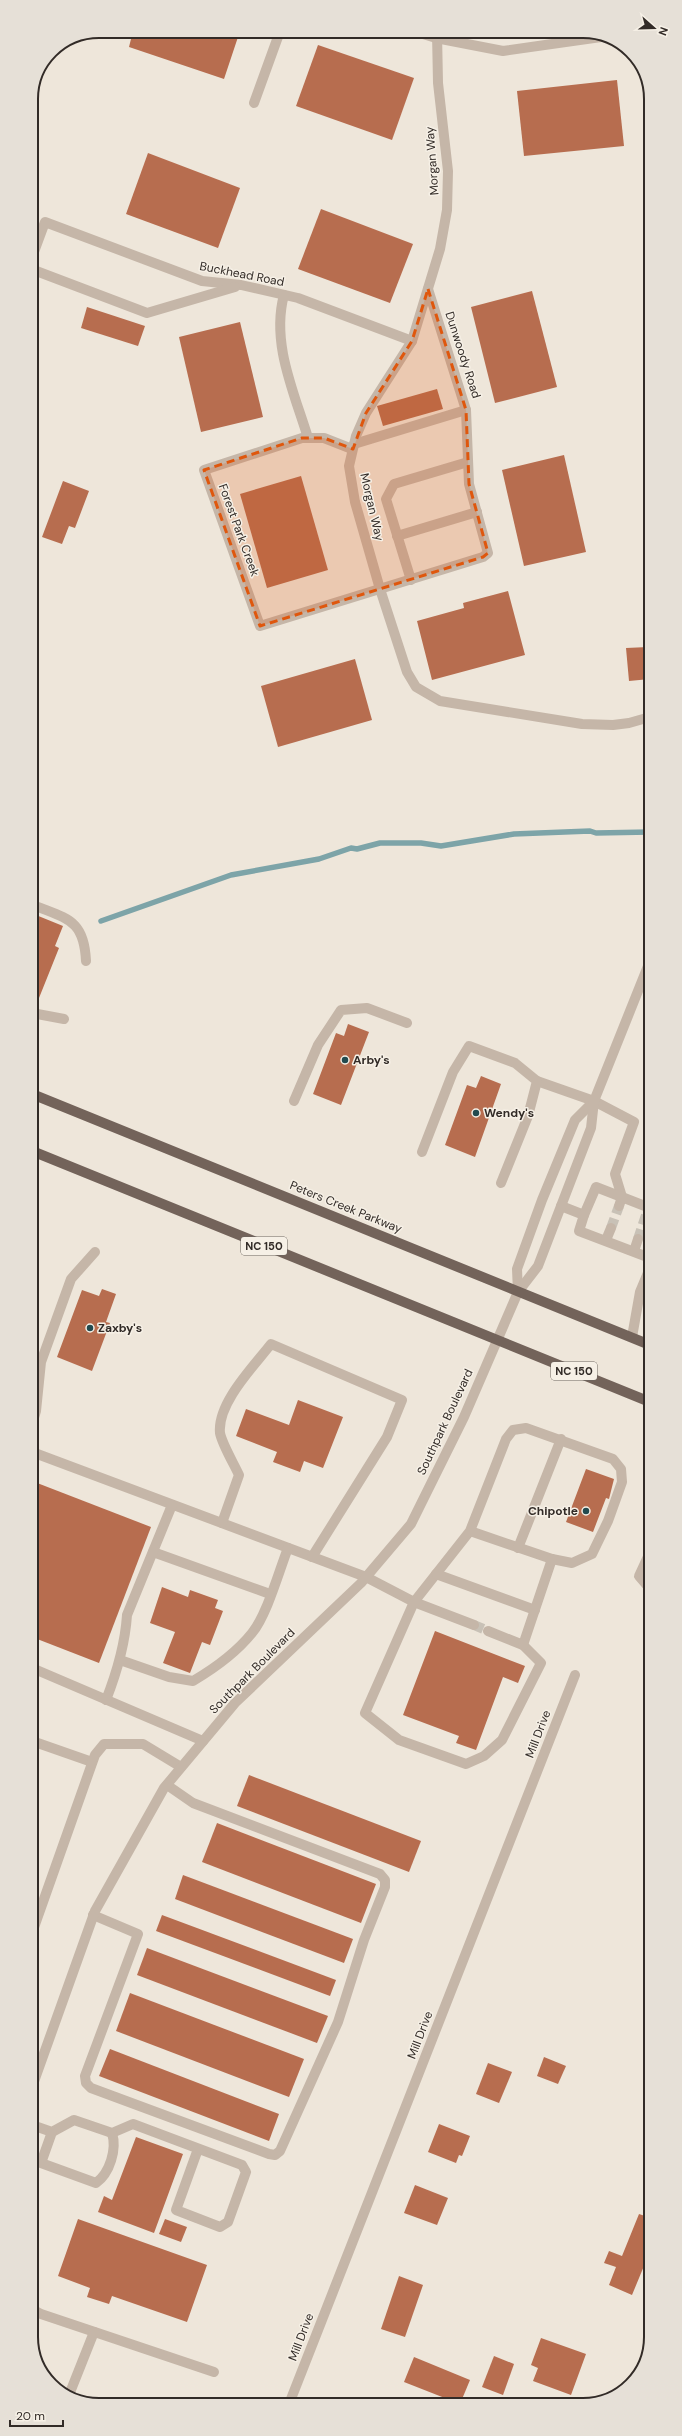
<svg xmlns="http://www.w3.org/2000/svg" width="682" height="2436" font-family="'DM Sans',sans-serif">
<rect width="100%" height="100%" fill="#eee6da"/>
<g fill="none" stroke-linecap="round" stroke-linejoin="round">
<path stroke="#7da4a8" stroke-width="5.5" d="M101,921L231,875L319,859L351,848L357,849L380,843H421L441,846L514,834L590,831L596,833L650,832"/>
</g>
<g fill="#b76d4f">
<path d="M239,34L224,79L129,47L132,35Z"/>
<path d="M318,45L414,78L392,140L296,106Z"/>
<path d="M617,80L624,146L524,156L517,91Z"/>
<path d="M148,153L240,188L218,248L126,214Z"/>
<path d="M321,209L413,244L390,303L298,269Z"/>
<path d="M532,291L557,387L495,403L471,307Z"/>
<path d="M87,307L145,326L138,346L81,328Z"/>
<path d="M240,322L263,417L201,432L179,337Z"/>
<path d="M437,389L443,409L383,426L377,406Z"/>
<path d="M564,455L586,552L524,566L502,470Z"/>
<path d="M301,476L328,570L267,588L240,494Z"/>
<path d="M63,481L89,491L75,528L69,526L62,544L42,537Z"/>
<path d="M508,591L525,655L432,680L417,621L464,608L463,603Z"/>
<path d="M648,638H650V679L629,681L626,648L648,647Z"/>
<path d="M355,659L372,720L278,747L261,686Z"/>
<path d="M31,913L63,926L55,946L59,948L39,998L32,995Z"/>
<path d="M348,1024L369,1032L341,1105L313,1094L336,1033L344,1036Z"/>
<path d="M481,1076L501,1084L475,1157L445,1145L467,1085L476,1088Z"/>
<path d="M102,1289L116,1294L106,1322L110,1323L92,1371L57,1357L82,1290L99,1296Z"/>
<path d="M298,1400L343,1417L323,1468L304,1461L300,1472L273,1462L277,1452L236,1436L246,1409L289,1425Z"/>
<path d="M586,1469L614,1479L609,1499L606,1498L593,1532L566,1522Z"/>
<path d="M32,1481L151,1527L99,1663L32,1637Z"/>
<path d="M162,1587L188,1597L190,1590L218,1600L215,1608L223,1611L210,1645L202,1642L190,1673L163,1663L175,1632L150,1623Z"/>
<path d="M435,1631L525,1666L518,1683L503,1677L476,1750L456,1743L459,1736L403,1715Z"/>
<path d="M249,1775L421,1841L409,1872L237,1806Z"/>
<path d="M217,1823L376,1884L361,1923L202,1862Z"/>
<path d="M183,1875L353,1939L344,1963L175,1899Z"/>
<path d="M162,1915L336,1980L330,1996L156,1931Z"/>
<path d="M147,1948L328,2016L317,2043L137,1975Z"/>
<path d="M130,1993L304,2059L289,2097L116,2031Z"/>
<path d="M110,2049L279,2114L269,2141L99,2076Z"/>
<path d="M544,2057L566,2066L558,2084L537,2076Z"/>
<path d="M488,2063L512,2072L499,2103L476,2094Z"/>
<path d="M439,2124L470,2136L462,2156L459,2155L456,2163L428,2152Z"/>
<path d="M136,2137L183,2154L154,2233L98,2212L104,2196L112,2200Z"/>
<path d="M651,2174V2195L644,2192Z"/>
<path d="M415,2185L448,2198L437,2225L404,2213Z"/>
<path d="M639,2214L651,2218V2249L632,2295L609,2285L616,2267L604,2263L609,2251L622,2256Z"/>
<path d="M78,2219L207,2265L187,2322L112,2296L109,2304L87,2297L90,2288L58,2276Z"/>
<path d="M165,2219L187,2227L181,2242L159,2234Z"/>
<path d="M399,2276L423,2285L405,2337L381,2329Z"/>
<path d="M541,2338L586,2354L571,2395L533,2381L538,2368L531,2365Z"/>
<path d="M494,2356L514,2364L503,2395L482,2387Z"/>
<path d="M414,2357L470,2380L460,2404L404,2382Z"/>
</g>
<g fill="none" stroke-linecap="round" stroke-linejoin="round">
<g stroke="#c8c1b6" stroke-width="10" stroke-dasharray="10 5" stroke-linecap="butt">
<path d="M611,1228L619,1206"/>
<path d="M638,1239L646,1215"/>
<path d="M474,1625L488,1631"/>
</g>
<g stroke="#c5b6a8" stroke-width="10">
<path d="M420,33L436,38L503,51L601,37"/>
<path d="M437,33L438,83L448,171L447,210L440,249L412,341L366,413L356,436L349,466L355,502L380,589L407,672L416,687L440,701L582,724L613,725L629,723L650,717"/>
<path d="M254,103L279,34"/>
<path d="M31,260L45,222L202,281L241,285L298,298L412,341"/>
<path d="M31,269L147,313L235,287"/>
<path d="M284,295C271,343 294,392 308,438"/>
<path d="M354,444L466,410"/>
<path d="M352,449L324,438H302L204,470L260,626L483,557L488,553L469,484L466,410L428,289"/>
<path d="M397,536L477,512"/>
<path d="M411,580L386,499L394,484L468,462"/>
<path d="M31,904C66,919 84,918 86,961"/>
<path d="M32,1013L64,1019"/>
<path d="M537,1081L594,1101L634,1122L615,1174L622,1197L619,1206"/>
<path d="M294,1101L318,1045L341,1010L367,1008L407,1023"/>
<path d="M422,1152L453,1072L469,1046L515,1063L537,1081L528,1116L501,1183"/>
<path d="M561,1206L584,1215L579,1231L650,1258"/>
<path d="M584,1215L596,1187L650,1208"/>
<path d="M606,1240L611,1228"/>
<path d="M634,1251L638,1239"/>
<path d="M518,1292L517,1269L542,1200L575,1120L594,1101"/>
<path d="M632,1337L640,1292L650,1268"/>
<path d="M32,1424L36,1411L41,1362L71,1279L95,1252"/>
<path d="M32,1452L366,1577L414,1602L474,1625"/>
<path d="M222,1523L239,1475C234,1464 222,1444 220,1433C217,1403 254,1366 271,1344L402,1400L387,1437L312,1557"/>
<path d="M470,1531L552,1559L572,1563L592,1554L608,1521L622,1482L621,1469L613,1459L526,1428L513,1430L506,1439L470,1531L414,1602L365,1713L399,1740L466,1764L484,1756L502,1740L541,1663L523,1645L488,1631"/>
<path d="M518,1548L561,1439"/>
<path d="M651,1550L639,1576L651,1590"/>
<path d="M153,1552L270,1594"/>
<path d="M436,1574L535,1610"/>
<path d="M523,1645L552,1559"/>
<path d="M120,1660L169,1677L193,1681C215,1668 236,1653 252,1633C267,1615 279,1571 288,1548"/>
<path d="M32,1668L203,1741"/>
<path d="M106,1700C117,1672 125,1646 127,1615L172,1505"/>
<path d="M32,1741L92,1762"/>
<path d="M93,1915L138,1934L85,2076L86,2083L91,2088L269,2154L275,2155L280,2151L338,2022L364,1940L385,1887V1880L380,1874L193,1803L167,1785"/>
<path d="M32,1933L95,1755L104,1744H143L181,1767"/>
<path d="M32,2087L95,1911L164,1788L235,1703L361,1583L411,1524L464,1417L518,1292L538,1266L591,1128L594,1101L650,961"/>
<path d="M32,2125L52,2132L74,2120L112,2133L133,2124L242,2165L246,2172L228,2222L220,2227L176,2210L198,2149"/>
<path d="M52,2132L41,2163L96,2183C110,2173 117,2149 112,2133"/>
<path d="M32,2220V2239"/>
<path d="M32,2309L41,2314L214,2372"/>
<path d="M69,2395L94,2332"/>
<path d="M289,2404L575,1675"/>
</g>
<g stroke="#73635a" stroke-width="10">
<path d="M32,1094L650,1345"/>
<path d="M32,1151L650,1402"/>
</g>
</g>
<path fill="#df570d" fill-opacity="0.2" stroke="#df570d" stroke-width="3" stroke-dasharray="8 5" stroke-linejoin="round" d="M428,289L466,410L469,484L488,553L483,557L260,626L204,470L302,438H324L353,449L366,413L412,341Z"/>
<g fill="#224a4f" stroke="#f6f0e6" stroke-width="1.5">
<circle cx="345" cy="1060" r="4"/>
<circle cx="476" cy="1113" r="4"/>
<circle cx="90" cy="1328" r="4"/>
<circle cx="586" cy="1511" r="4"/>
</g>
<g text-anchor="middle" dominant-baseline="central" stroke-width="3" stroke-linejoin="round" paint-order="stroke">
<g fill="#f6f0e6" stroke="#6d6660" stroke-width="1">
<rect x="241" y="1237" width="46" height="18" rx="3"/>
<rect x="551" y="1362" width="46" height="18" rx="3"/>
</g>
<g font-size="11" font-weight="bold" fill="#322b27">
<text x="264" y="1246">NC 150</text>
<text x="574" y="1371">NC 150</text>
</g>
<g font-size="12" fill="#322b27" stroke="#f6f0e6">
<text transform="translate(432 161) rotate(-94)">Morgan Way</text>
<text transform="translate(242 274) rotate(11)">Buckhead Road</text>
<text transform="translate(463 355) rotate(72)">Dunwoody Road</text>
<text transform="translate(372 507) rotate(77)">Morgan Way</text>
<text transform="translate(239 530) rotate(70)">Forest Park Creek</text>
<text transform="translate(346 1207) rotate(22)">Peters Creek Parkway</text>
<text transform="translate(445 1422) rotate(-65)">Southpark Boulevard</text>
<text transform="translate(252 1671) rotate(-45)">Southpark Boulevard</text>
<text transform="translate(538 1734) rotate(-69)">Mill Drive</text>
<text transform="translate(420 2035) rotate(-69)">Mill Drive</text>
<text transform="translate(301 2337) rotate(-69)">Mill Drive</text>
</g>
<g font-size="12" font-weight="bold" fill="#322b27" stroke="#f6f0e6" text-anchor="start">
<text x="353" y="1060">Arby's</text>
<text x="484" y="1113">Wendy's</text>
<text x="98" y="1328">Zaxby's</text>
<text x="578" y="1511" text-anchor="end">Chipotle</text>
</g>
</g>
<path d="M0 0H682V2436H0ZM99 38H583A61 61 0 0 1 644 99V2337A61 61 0 0 1 583 2398H99A61 61 0 0 1 38 2337V99A61 61 0 0 1 99 38Z" fill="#e6e0d7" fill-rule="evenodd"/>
<path fill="none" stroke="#322b27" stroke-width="2" d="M99 38H583A61 61 0 0 1 644 99V2337A61 61 0 0 1 583 2398H99A61 61 0 0 1 38 2337V99A61 61 0 0 1 99 38Z"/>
<g transform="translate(654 28) rotate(110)" stroke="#f6f0e6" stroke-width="3" paint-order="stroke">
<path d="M0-3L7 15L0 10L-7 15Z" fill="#322b27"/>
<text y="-6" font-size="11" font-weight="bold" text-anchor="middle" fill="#322b27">N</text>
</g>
<path d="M10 2420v6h53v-6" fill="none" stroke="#322b27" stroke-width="2"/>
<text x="16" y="2420" font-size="12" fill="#322b27" stroke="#f6f0e6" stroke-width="3" paint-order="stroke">20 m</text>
</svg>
